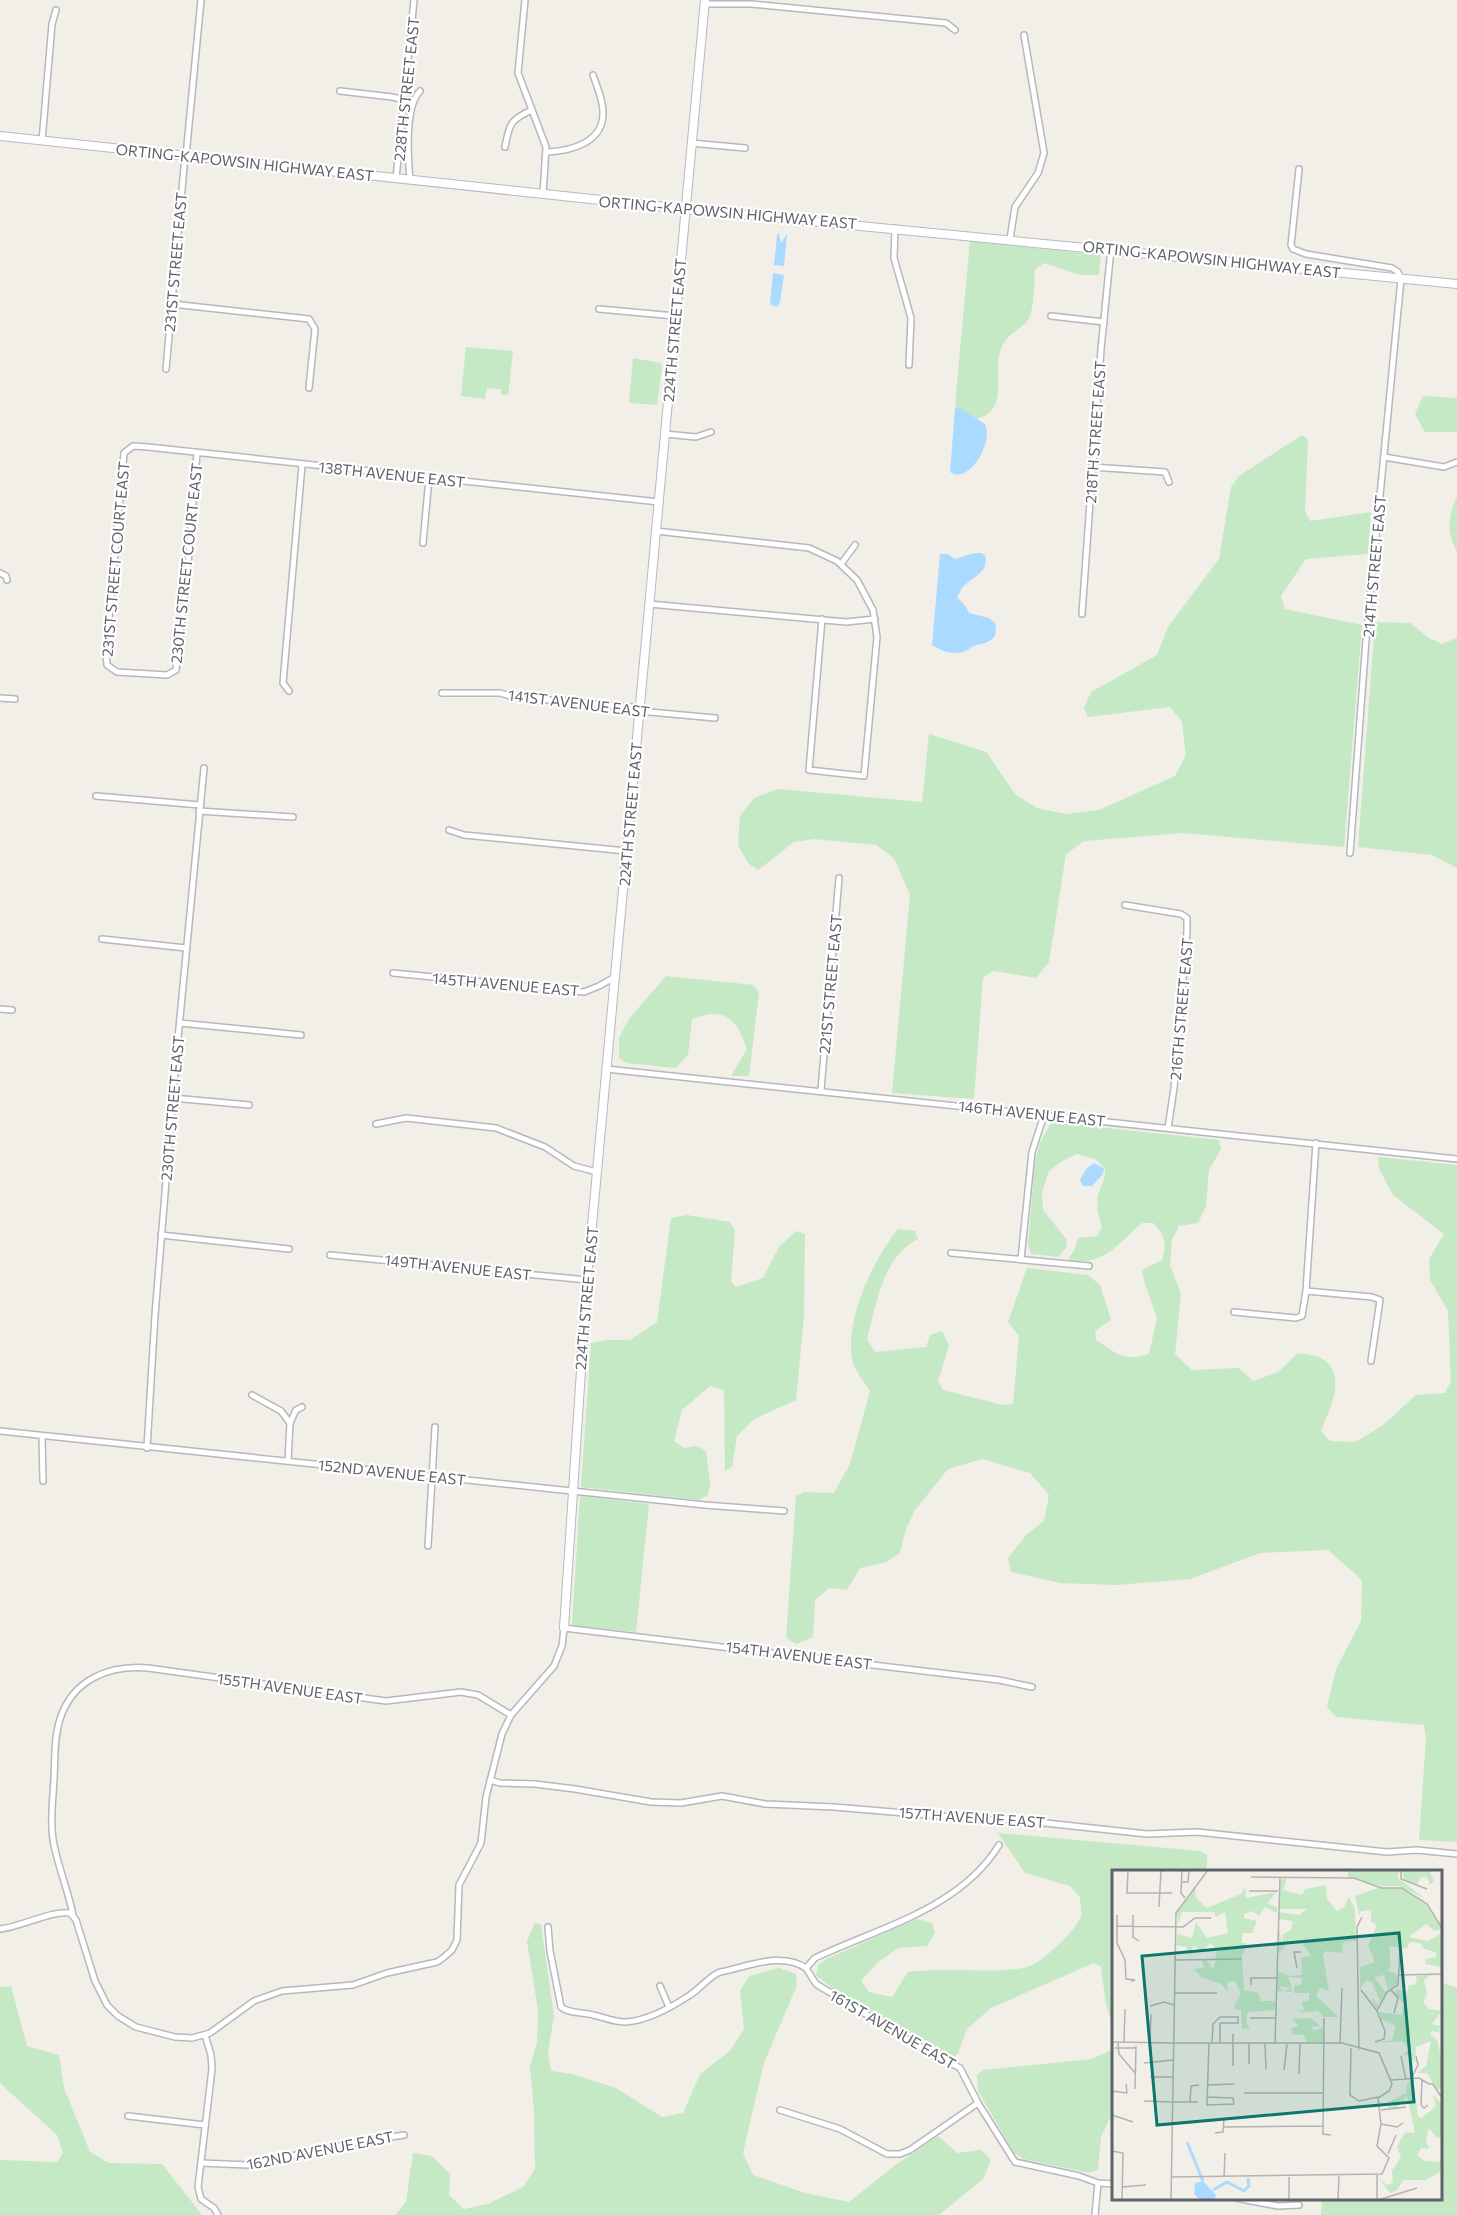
<svg xmlns="http://www.w3.org/2000/svg" width="1457" height="2215" font-family="Commissioner,sans-serif">
<rect width="100%" height="100%" fill="#f1efe8"/>
<g fill="#c5e8c5">
<path d="M970,241L1101,255L1099,275H1080L1044,263L1035,269C1034,282 1035,314 1026,323C1017,331 1008,334 1002,346C990,372 1012,409 977,419L955,405Z"/>
<path d="M466,347L513,351L508,395H501V389L487,388L485,399L461,396Z"/>
<path d="M633,358L661,363L662,366L657,405L629,403Z"/>
<path d="M1423,396L1457,398V432H1425L1415,414Z"/>
<path d="M1302,435L1308,440L1305,511L1310,521L1371,512L1368,554L1306,559L1281,596L1285,609L1362,625L1344,847L1182,833L1084,841L1066,854L1049,962L1036,978L993,971L983,978L974,1099L892,1093L910,895L894,858L876,845L814,839L794,842L758,870L748,863L738,845L740,816L754,798L778,789L922,802L929,734L986,752L1016,795L1037,808L1066,814L1099,810L1175,776L1186,755L1182,722L1170,707L1088,717L1084,708L1091,692L1157,655L1168,627L1219,559L1231,487L1239,476Z"/>
<path d="M1457,497V552C1447,532 1447,517 1457,497Z"/>
<path d="M1375,622L1410,623L1429,638L1442,644L1457,638V868L1432,855L1358,847Z"/>
<path d="M666,976L754,985L759,993L749,1076H731L747,1049C737,1019 725,1006 692,1019L688,1055L676,1068L627,1063L619,1058V1038L629,1019Z"/>
<path d="M1051,1122L1219,1140L1221,1149L1209,1170L1206,1206L1198,1223L1179,1226L1172,1240L1170,1265L1181,1294L1175,1354L1192,1370L1239,1368L1253,1381L1278,1372L1298,1353C1305,1354 1315,1355 1321,1358C1349,1374 1329,1410 1321,1431L1330,1441L1355,1442L1382,1426L1416,1395L1445,1393L1451,1381L1448,1311L1430,1280L1429,1259L1444,1234L1393,1195L1379,1169L1378,1157L1457,1165V1842L1419,1840L1426,1738L1424,1725L1336,1717L1327,1707L1336,1669L1361,1621L1362,1580L1328,1550L1260,1553L1190,1579L1116,1585L1060,1583L1011,1572L1008,1558L1026,1535L1044,1521L1049,1495L1030,1473L982,1459L948,1469L915,1510L906,1529L900,1553L887,1562L860,1568L847,1590L829,1588L815,1600L813,1637L796,1644L786,1638L796,1496L804,1492L834,1493L850,1464L870,1391C864,1381 853,1369 852,1358C845,1318 874,1259 898,1229L915,1231L918,1239C882,1258 877,1302 867,1339L875,1352L926,1347L930,1335L942,1331L949,1346L938,1381L943,1390L1003,1405L1013,1404L1019,1336L1008,1322L1027,1268L1088,1275L1100,1285L1111,1320L1095,1331L1096,1340C1118,1354 1123,1362 1149,1354L1157,1318L1145,1284L1142,1270L1162,1260C1167,1244 1165,1235 1153,1223H1142C1119,1243 1101,1269 1068,1259L1074,1251L1078,1238L1097,1236L1102,1227C1099,1217 1096,1207 1098,1197C1100,1185 1106,1181 1105,1168L1095,1159L1077,1154L1064,1160L1049,1171L1042,1192L1043,1210L1067,1240L1066,1248L1058,1257L1031,1254L1028,1244L1035,1161L1040,1143Z"/>
<path d="M687,1215L730,1222L735,1230L731,1281L736,1287L763,1278L779,1247L796,1231L805,1234L804,1317L796,1400L754,1419L737,1436L732,1467L725,1471L724,1390L710,1386L682,1410L674,1441L684,1448L697,1446L706,1451L710,1484L708,1495L699,1500L581,1487L591,1343L605,1340H630L657,1322L671,1218Z"/>
<path d="M580,1496L649,1504L636,1632L572,1625Z"/>
<path d="M998,1833L1200,1851L1207,1855V1871L1114,1872L1113,2024L1106,2005L1101,1967L1094,1963L991,2008L967,2029L958,2053L953,2058L834,1990L816,1975L818,1965L826,1959L917,1919L932,1923L935,1933L927,1946L898,1948L878,1962L861,1981L869,1992L892,1997L908,1972C946,1967 986,1974 1024,1968C1039,1966 1076,1931 1081,1916C1082,1911 1080,1902 1080,1897L1070,1886L1025,1873Z"/>
<path d="M535,1923L541,1924L554,2015L548,2053L551,2071L572,2074L616,2088L662,2117L683,2113L700,2074L730,2051L744,2029L740,1991L749,1976L779,1968L796,1974L797,1985L764,2063L754,2105L743,2153L753,2175L805,2193L849,2202L893,2167L938,2136L957,2153L981,2150L991,2160L983,2179L939,2215H395L406,2202L413,2153L432,2156L450,2174L449,2195L464,2209L488,2204L523,2187L535,2169L534,2111L530,2066L537,2043L538,2010L527,1941Z"/>
<path d="M1441,1982L1457,1988V2215H1321L1322,2199L1440,2198Z"/>
<path d="M11,1986L27,2046L59,2055L64,2088L90,2152L109,2163L162,2164L202,2215H0V2160L57,2162L63,2153L57,2135L0,2083V1987Z"/>
<path d="M1113,2049V2112L1101,2137L1098,2170L1089,2173L1024,2159L1014,2153L978,2091L977,2075L983,2070L1092,2059Z"/>
</g>
<g fill="#aadaff">
<path d="M779,233L781,243L787,234L784,266L774,265L777,235Z"/>
<path d="M773,273L784,275L780,302L777,307L770,304Z"/>
<path d="M957,406L985,424C994,442 969,485 950,472L955,409Z"/>
<path d="M974,553H981L985,555C990,573 971,577 962,588C962,588 958,596 957,597L966,607L969,613L989,618L996,624L995,636C988,644 983,643 974,646C971,647 968,650 965,651C954,656 942,651 932,645L940,554H948L955,559Z"/>
<path d="M1094,1163L1104,1168L1103,1174L1092,1186H1083L1080,1180L1086,1169Z"/>
</g>
<g fill="none" stroke-linecap="round" stroke-linejoin="round">
<defs>
<g id="street">
<path d="M525,0L518,73L546,147L543,194"/>
<path d="M705,4H751L946,23L955,30"/>
<path d="M340,91L392,97L405,100"/>
<path d="M42,141L52,24L56,10"/>
<path d="M691,143L745,148"/>
<path d="M505,147C509,124 511,119 532,110"/>
<path d="M547,152C570,151 604,143 603,112C603,100 597,87 593,75"/>
<path d="M186,156L201,0"/>
<path d="M1299,169L1291,245L1293,249L1306,254L1392,268L1398,272L1401,279L1366,640L1350,853"/>
<path d="M396,178L414,0"/>
<path d="M410,180C408,158 404,108 420,91"/>
<path d="M895,228L894,258L911,318L909,365"/>
<path d="M1010,239L1015,207L1038,173L1044,153L1024,35"/>
<path d="M172,304L309,319L315,329L309,388"/>
<path d="M599,309L675,316"/>
<path d="M1051,316L1104,322"/>
<path d="M166,369L185,156"/>
<path d="M665,434L696,437L711,432"/>
<path d="M197,453L188,564L176,670L167,675L117,672L107,665L106,652L124,453L133,446L148,447L659,502"/>
<path d="M1384,457L1444,467L1457,462"/>
<path d="M1092,467L1165,472L1169,482"/>
<path d="M656,531L809,548L837,561L857,580L873,610L877,637L864,776L809,770L822,619"/>
<path d="M423,543L429,478"/>
<path d="M841,564L855,545"/>
<path d="M0,573L6,576L7,580"/>
<path d="M649,604L846,622L875,619"/>
<path d="M1082,614L1101,349L1111,249"/>
<path d="M289,691L283,683L302,465"/>
<path d="M442,693H500L514,697L632,707L639,711L715,718"/>
<path d="M0,698L15,699"/>
<path d="M96,796L200,805"/>
<path d="M199,811L293,817"/>
<path d="M449,830L464,835L626,851"/>
<path d="M1125,905L1181,914L1187,918V931L1174,1088L1168,1128"/>
<path d="M102,939L186,948"/>
<path d="M393,973L584,992L599,986L615,977"/>
<path d="M0,1009L12,1010"/>
<path d="M180,1023L301,1035"/>
<path d="M606,1069L1457,1159"/>
<path d="M821,1090L839,878"/>
<path d="M173,1098L249,1105"/>
<path d="M376,1124L406,1118L496,1128L545,1147L574,1166L597,1172"/>
<path d="M161,1235L289,1249"/>
<path d="M951,1253L1089,1266"/>
<path d="M330,1255L587,1280"/>
<path d="M1021,1259L1032,1152L1044,1115"/>
<path d="M1306,1291L1372,1297L1380,1300L1371,1361"/>
<path d="M1234,1312L1296,1318L1302,1316L1306,1291L1316,1143"/>
<path d="M252,1395L281,1411L290,1423"/>
<path d="M0,1431L705,1505L784,1511"/>
<path d="M42,1436L43,1481"/>
<path d="M147,1448L155,1315L176,1059L204,768"/>
<path d="M288,1461L290,1423L296,1410L302,1407"/>
<path d="M428,1546L435,1427"/>
<path d="M490,1780L500,1783L535,1784L575,1789L651,1802L681,1803L722,1796L765,1804L834,1807L987,1820L1008,1819L1147,1834L1197,1832L1387,1852L1417,1850L1457,1854"/>
<path d="M73,1915C68,1889 57,1865 53,1839C50,1819 53,1798 54,1779C55,1759 54,1738 60,1719C73,1679 109,1665 148,1668L386,1701L461,1692L478,1695L511,1715"/>
<path d="M548,1927L550,1951L561,2007C569,2014 583,2012 593,2015C603,2017 614,2022 625,2022C647,2021 672,2007 690,1995C701,1988 708,1977 720,1972C747,1967 781,1951 806,1968"/>
<path d="M0,1929C21,1927 52,1910 70,1913L76,1920L95,1981L107,2005L118,2016L136,2027L175,2037L192,2038L210,2033L254,2001L282,1991L353,1985L387,1973L437,1962L443,1958L452,1950L457,1940L459,1885L481,1843L486,1797L502,1734L511,1715L554,1666L562,1646L564,1628L999,1680L1032,1687"/>
<path d="M806,1968L816,1984L917,2045L960,2068L978,2103L1015,2162L1079,2176L1098,2183L1114,2184"/>
<path d="M806,1968L815,1958C878,1928 960,1909 999,1845"/>
<path d="M660,1986L669,2007"/>
<path d="M205,2035L211,2055L212,2069L198,2187L201,2199L214,2208L218,2215"/>
<path d="M780,2110L840,2129L887,2154H900L910,2150L978,2103"/>
<path d="M128,2116L205,2125"/>
<path d="M201,2163L248,2165L359,2142L404,2135"/>
<path d="M1236,2198L1278,2206L1299,2205"/>
<path d="M1095,2215L1098,2183"/>
</g>
<g id="secondary">
<path d="M0,136L685,209L1457,284"/>
<path d="M564,1628L587,1280L705,0"/>
</g>
</defs>
<use href="#street" stroke="#b5b8bc" stroke-width="8"/>
<use href="#secondary" stroke="#b6babf" stroke-width="10"/>
<use href="#street" stroke="#fff" stroke-width="5"/>
<use href="#secondary" stroke="#fff" stroke-width="8"/>
</g>
<g text-anchor="middle" dominant-baseline="central" stroke-width="4.5" stroke-linejoin="round" paint-order="stroke">
<g font-size="15" fill="#5f6368" stroke="#fff">
<text transform="translate(406 89) rotate(-84)">228TH STREET EAST</text>
<text transform="translate(245 162) rotate(6)">ORTING-KAPOWSIN HIGHWAY EAST</text>
<text transform="translate(728 212) rotate(5)">ORTING-KAPOWSIN HIGHWAY EAST</text>
<text transform="translate(1212 259) rotate(6)">ORTING-KAPOWSIN HIGHWAY EAST</text>
<text transform="translate(175 262) rotate(-85)">231ST STREET EAST</text>
<text transform="translate(674 330) rotate(-85)">224TH STREET EAST</text>
<text transform="translate(1095 432) rotate(-86)">218TH STREET EAST</text>
<text transform="translate(392 474) rotate(6)">138TH AVENUE EAST</text>
<text transform="translate(115 559) rotate(-85)">231ST STREET COURT EAST</text>
<text transform="translate(186 563) rotate(-84)">230TH STREET COURT EAST</text>
<text transform="translate(1374 566) rotate(-85)">214TH STREET EAST</text>
<text transform="translate(579 703) rotate(7)">141ST AVENUE EAST</text>
<text transform="translate(630 814) rotate(-85)">224TH STREET EAST</text>
<text transform="translate(506 984) rotate(5)">145TH AVENUE EAST</text>
<text transform="translate(830 984) rotate(-85)">221ST STREET EAST</text>
<text transform="translate(1181 1009) rotate(-85)">216TH STREET EAST</text>
<text transform="translate(172 1108) rotate(-85)">230TH STREET EAST</text>
<text transform="translate(1032 1113) rotate(6)">146TH AVENUE EAST</text>
<text transform="translate(458 1267) rotate(6)">149TH AVENUE EAST</text>
<text transform="translate(586 1298) rotate(-85)">224TH STREET EAST</text>
<text transform="translate(392 1472) rotate(6)">152ND AVENUE EAST</text>
<text transform="translate(799 1655) rotate(7)">154TH AVENUE EAST</text>
<text transform="translate(290 1688) rotate(8)">155TH AVENUE EAST</text>
<text transform="translate(972 1817) rotate(4)">157TH AVENUE EAST</text>
<text transform="translate(893 2029) rotate(30)">161ST AVENUE EAST</text>
<text transform="translate(320 2150) rotate(-11)">162ND AVENUE EAST</text>
</g>
</g>
<g transform="translate(1112 1870)">
<rect width="330" height="330" fill="#f1efe8"/>
<path d="M236,0H287L286,8L312,28L288,16H267L236,6ZM290,0H317L322,11L318,15L315,7H309L305,14L292,10ZM175,8L171,20L190,25L193,19L214,15L215,29L225,41L232,37L237,27L243,39L244,71L231,72L230,83L214,81L211,85L217,121L208,118L204,126L227,147H211L206,141L191,142L178,138L192,141L190,132L197,131V123H182V116L189,114L190,108L176,107L180,118L168,116L170,121L179,118L180,122L165,121L166,101L177,106L190,105L189,88L199,86L190,72L174,75L167,83V59L170,73L171,64L179,60L181,51L166,49V42L187,45L195,39H167V10ZM83,17L84,28L95,38L129,24L133,17L134,28L165,22L155,33L165,37V43L153,37L147,46L140,41L132,44V48L145,51L140,63H130V73H135L129,89H103L105,81L99,73L90,81L81,76L79,86L74,77L64,75L65,64L80,68L84,52L95,68L116,63L113,42L104,47L102,42H70L66,54L65,41ZM266,18H289L314,35L330,59L323,61L314,54L297,67L316,71L330,63V97L313,94L314,89L324,87V83L311,78L309,73L298,72L294,79L277,76L279,98L275,100L286,105L285,114L276,120L272,105L262,107L274,123L264,139L259,127L266,135L268,131L260,112L254,110L248,120V97L263,92L256,76L265,55L259,52V40L249,41L247,45L243,26ZM90,90H95L101,100L104,90H130L132,120L146,123L149,131H163V140L136,142L134,152L138,158L130,159L129,140L121,139L129,123L123,111L115,112L116,122L109,114L89,107L82,99L92,98ZM319,105L312,110L315,124L311,132L317,139L330,141L320,154L328,156L327,163L320,161L318,165L325,170L330,190V218L325,220L315,203H305L314,196L319,171L304,177L303,193L297,185H291L297,178L291,171L263,173L280,170L284,156L269,149L267,142L290,145L292,134L283,124L285,119L295,123L297,115H302L305,110L304,106ZM199,148L208,156L199,157L202,161L211,157L212,172L195,173L192,165L180,164L179,158L187,156L180,149ZM301,208L306,247L310,248L324,236L321,225L330,234V267L325,268L317,258L314,269L317,279L309,278L305,285L312,291L330,292V301L313,310H291L285,320L278,323L266,307L275,315L281,313L280,301L289,287L285,277L289,269L294,262L303,263L295,226L284,239H276L275,233L294,223L295,214Z" fill="#c5e8c5"/>
<path d="M91,311L104,325L102,330H88L82,324L83,313Z" fill="#aadaff"/>
<path fill="none" stroke="#aadaff" stroke-width="3" d="M75,272L91,311M101,320L115,312L132,321L137,316L136,308"/>
<path fill="none" stroke="#b3b3b1" stroke-width="1.5" d="M16,0L15,23H60M70,0L69,23L73,28M289,0V9L315,19M139,7L242,8L269,18H290L315,34L330,58M69,12H76L77,0M137,21H166M47,37L49,0M5,45V73L13,90L14,109L23,110L19,111M21,45V67L27,71M5,56L71,57L83,48H99M62,90L130,89M185,98L182,82H189M287,105L330,104M139,115V108H164M249,120L265,141L273,161L272,169L263,172M279,120L286,128L282,143M63,123H105M38,136L52,132L62,135M265,141L275,122L286,115L288,82M108,147H126V153H108M138,148H163M212,148L211,264L219,265M0,172L62,173M12,172L13,139M38,172L39,144M6,173L7,184L24,204M100,173L101,154L108,147M108,173V153M228,173L230,118M153,174L154,199M163,174L168,7M3,178H24M239,178L238,225L247,231L266,227M247,180L245,57L250,47M289,186L294,210M32,193L61,190M137,194V173M121,196V164M172,200L175,174M187,204L188,174M38,207H61M300,207L306,195L304,186M310,209L309,235L312,238L316,235M279,210L307,208L317,214M317,214H321L330,228M96,215L122,214M23,219L24,176M0,221L15,223L14,214M132,223H211M95,227L121,228L122,234L95,235V233L97,173M32,231L60,232M61,232H86M78,232L79,216L87,215M269,240L294,237M0,245L21,252M269,254L285,257L291,253M111,257L211,256M103,263L111,262L112,248M0,281L11,283L10,330M276,284L284,265M60,307L270,304L277,288L265,276L269,254L266,228L277,221L280,214L267,183L230,173H62M112,307L113,283M10,317L34,315M59,330L64,43L96,0M177,330V307M226,330L227,306M265,330V305M266,330L305,318"/>
<path fill="#0f766e" fill-opacity="0.15" stroke="#0f766e" stroke-width="3" d="M287,63L302,232L45,255L30,86Z"/>
<rect width="330" height="330" fill="none" stroke="#5f6368" stroke-width="3"/>
</g>
</svg>
